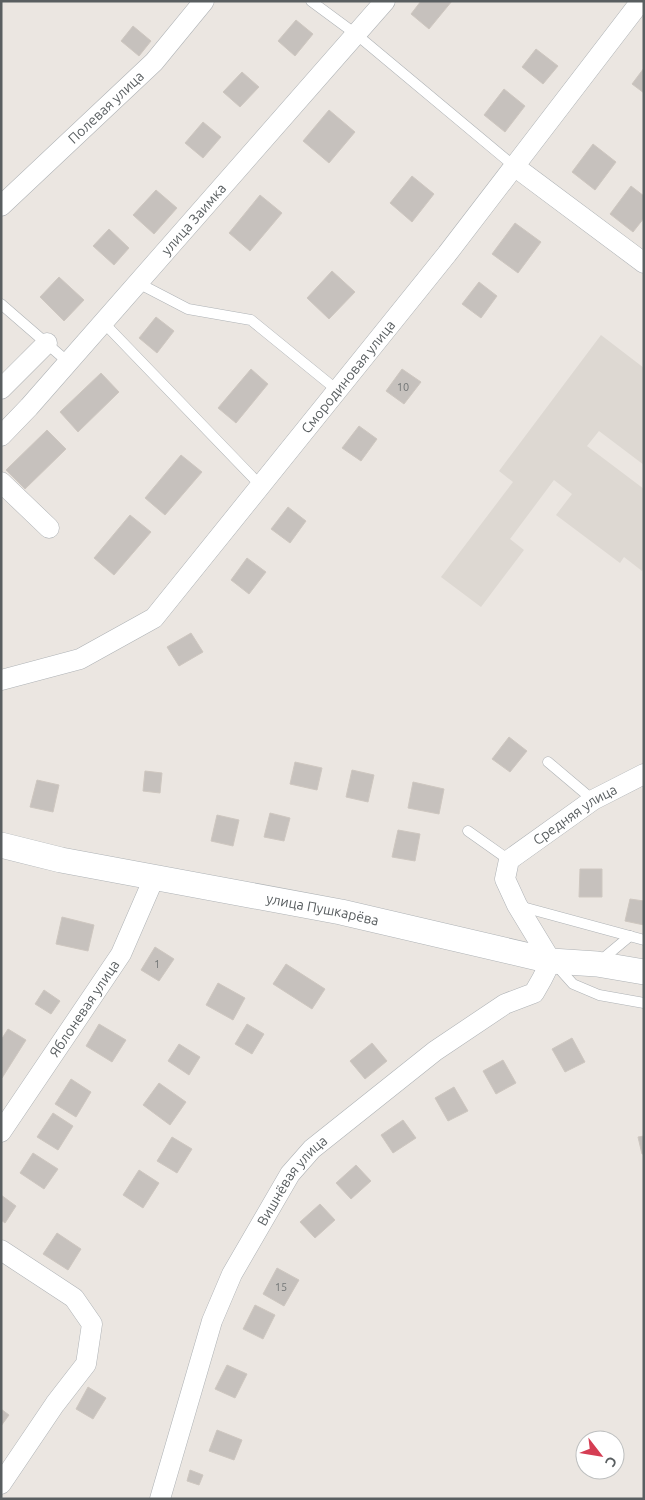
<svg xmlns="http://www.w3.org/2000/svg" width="645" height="1500" font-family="Ubuntu,sans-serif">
<rect width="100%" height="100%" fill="#ebe6e1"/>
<path fill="#ddd8d2" d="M601,335L644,368V465L599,431L587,446L644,489V568L642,571L624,557L620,563L556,515L572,494L554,480L510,539L524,550L481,607L441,577L513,482L499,471Z"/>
<g fill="#c6c1bd" stroke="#cec7c0">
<path d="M421,1H452L429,29L411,14Z"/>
<path d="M296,20L313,34L295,56L278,41Z"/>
<path d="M133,26L151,41L139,56L121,41Z"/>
<path d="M536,49L558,66L543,84L522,67Z"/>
<path d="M644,68V93L632,84Z"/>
<path d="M242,72L259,87L240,107L223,92Z"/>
<path d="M504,89L525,106L505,132L484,115Z"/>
<path d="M329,110L355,132L329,163L303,141Z"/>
<path d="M203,122L221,137L203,158L185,143Z"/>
<path d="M593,144L616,162L595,190L572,172Z"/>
<path d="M412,176L434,194L412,222L390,203Z"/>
<path d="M631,186L644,196V218L633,232L610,214Z"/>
<path d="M156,190L177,208L154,234L133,215Z"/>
<path d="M260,195L282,213L250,251L229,233Z"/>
<path d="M515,223L541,242L518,273L492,254Z"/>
<path d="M109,229L129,248L114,265L93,246Z"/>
<path d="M332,271L355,292L329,319L307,298Z"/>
<path d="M59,277L84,300L64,321L40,297Z"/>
<path d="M479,282L497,296L481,318L462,304Z"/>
<path d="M156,317L174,331L157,353L139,338Z"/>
<path d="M251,369L268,384L236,423L218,408Z"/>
<path d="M402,369L421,382L404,404L386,391Z"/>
<path d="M101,373L119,392L78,432L60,412Z"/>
<path d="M359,426L377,439L361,461L342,448Z"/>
<path d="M47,430L66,449L25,489L6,470Z"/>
<path d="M181,455L202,472L165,515L145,498Z"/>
<path d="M288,507L306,521L290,543L271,529Z"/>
<path d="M130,515L151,532L114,575L94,558Z"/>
<path d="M247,558L266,572L249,594L231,580Z"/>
<path d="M191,633L203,652L179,666L167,647Z"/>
<path d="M509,737L527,751L510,772L492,759Z"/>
<path d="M295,762L322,768L317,790L290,784Z"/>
<path d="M352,770L374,775L368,802L346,797Z"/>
<path d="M145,771L162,773L160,793L143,791Z"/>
<path d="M37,780L59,785L53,812L30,807Z"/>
<path d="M413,782L444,789L439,814L408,808Z"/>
<path d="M270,813L290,818L284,841L264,837Z"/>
<path d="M217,815L239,820L233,846L211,841Z"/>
<path d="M398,830L420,834L415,861L392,857Z"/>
<path d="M580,869H602V897H579Z"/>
<path d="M630,899L644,901V925L625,921Z"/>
<path d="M62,917L94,925L88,951L56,944Z"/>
<path d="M155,947L174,959L159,981L141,970Z"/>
<path d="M286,964L325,989L312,1009L273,984Z"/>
<path d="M218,983L245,998L233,1020L206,1005Z"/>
<path d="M44,990L60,1001L51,1014L35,1004Z"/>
<path d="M99,1024L126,1040L112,1062L86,1046Z"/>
<path d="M247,1024L264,1034L252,1054L235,1044Z"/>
<path d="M8,1029L26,1040L2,1078L1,1040Z"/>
<path d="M572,1038L585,1062L565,1072L552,1049Z"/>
<path d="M372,1043L387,1061L365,1079L350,1061Z"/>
<path d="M179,1044L200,1057L189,1075L168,1061Z"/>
<path d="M503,1060L516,1083L496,1094L483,1071Z"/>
<path d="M71,1079L91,1092L76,1117L55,1104Z"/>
<path d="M159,1083L186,1102L170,1125L143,1105Z"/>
<path d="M454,1087L468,1111L448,1121L435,1098Z"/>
<path d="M53,1113L73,1126L58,1150L37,1137Z"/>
<path d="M403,1120L416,1138L393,1153L381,1135Z"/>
<path d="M644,1136V1154H642L638,1137Z"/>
<path d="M172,1137L192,1149L177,1173L157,1161Z"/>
<path d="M33,1153L58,1169L44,1189L20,1173Z"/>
<path d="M356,1165L371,1181L351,1199L336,1183Z"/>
<path d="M139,1170L159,1183L143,1208L123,1195Z"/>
<path d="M1,1195L16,1206L5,1223L1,1220Z"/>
<path d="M320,1204L335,1220L315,1238L300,1222Z"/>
<path d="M57,1233L81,1249L68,1270L43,1254Z"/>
<path d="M277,1268L299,1280L284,1306L263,1294Z"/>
<path d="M255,1305L275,1315L263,1339L243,1329Z"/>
<path d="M227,1365L247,1374L235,1398L215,1389Z"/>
<path d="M88,1387L106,1398L93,1419L76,1409Z"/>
<path d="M1,1409L9,1415L1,1426Z"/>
<path d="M217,1430L242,1440L234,1460L209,1451Z"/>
<path d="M190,1470L203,1475L199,1485L187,1481Z"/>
</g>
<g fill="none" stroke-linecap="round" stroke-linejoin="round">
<defs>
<g id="service">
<path d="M311,1L357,35L514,166"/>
<path d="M138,283L188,309L251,320L337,390"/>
<path d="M1,304L68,362"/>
<path d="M103,322L261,486"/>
<path d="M548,762L593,800"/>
<path d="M468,831L509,860"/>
<path d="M519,906L644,940"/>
<path d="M600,961L630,936"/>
<path d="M556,965L573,984L599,995L644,1003"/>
</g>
<g id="minor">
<path d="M514,166L644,263"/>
<path id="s1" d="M1,206L154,62L204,1"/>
<path d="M1,389L47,343"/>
<path id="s2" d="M1,436L29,407L385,1"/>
<path d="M1,482L49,528"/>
<path id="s3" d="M1,680L80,659L154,618L447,254L641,1"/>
<path id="s4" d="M1,1132L121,954L154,878"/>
<path d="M1,1250L74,1298L92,1324L86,1364L55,1404L1,1484"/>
<path id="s5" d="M160,1499L212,1321L232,1274L290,1174L312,1149L435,1051L505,1004L534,993L542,979L551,961L517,905L505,879L509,860L593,800L644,774"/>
</g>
<g id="tertiary">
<path id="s6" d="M1,845L61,860L341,912L551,961L597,964L644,972"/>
</g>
</defs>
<use href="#service" stroke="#aeb2b5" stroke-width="11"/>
<use href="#minor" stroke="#aeb2b5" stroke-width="21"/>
<use href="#tertiary" stroke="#aeb2b5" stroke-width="26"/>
<use href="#service" stroke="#fff" stroke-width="10"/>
<use href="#minor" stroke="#fff" stroke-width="20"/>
<use href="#tertiary" stroke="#fff" stroke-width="25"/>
</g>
<g text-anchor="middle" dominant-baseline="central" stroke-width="5" stroke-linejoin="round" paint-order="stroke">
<g font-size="11" fill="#747777">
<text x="403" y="387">10</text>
<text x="157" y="964">1</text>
<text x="281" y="1287">15</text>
</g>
<g font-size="14" fill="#595e60" stroke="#fff">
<text stroke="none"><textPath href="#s1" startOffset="144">Полевая улица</textPath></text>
<text stroke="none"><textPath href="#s2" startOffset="290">улица Заимка</textPath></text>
<text stroke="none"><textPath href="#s3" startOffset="476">Смородиновая улица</textPath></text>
<text stroke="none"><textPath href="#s5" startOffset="888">Средняя улица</textPath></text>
<text stroke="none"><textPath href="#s6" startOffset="328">улица Пушкарёва</textPath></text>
<text stroke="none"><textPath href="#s4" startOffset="149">Яблоневая улица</textPath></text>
<text stroke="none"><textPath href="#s5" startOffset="348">Вишнёвая улица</textPath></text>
</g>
</g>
<rect width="645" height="1500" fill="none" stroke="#595e60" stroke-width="5"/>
<g transform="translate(600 1455) rotate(121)"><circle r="24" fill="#ffffff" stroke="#bdbfbf"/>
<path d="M0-4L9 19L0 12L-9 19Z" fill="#d53d53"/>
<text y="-8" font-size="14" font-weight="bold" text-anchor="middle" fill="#595e60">С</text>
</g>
</svg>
